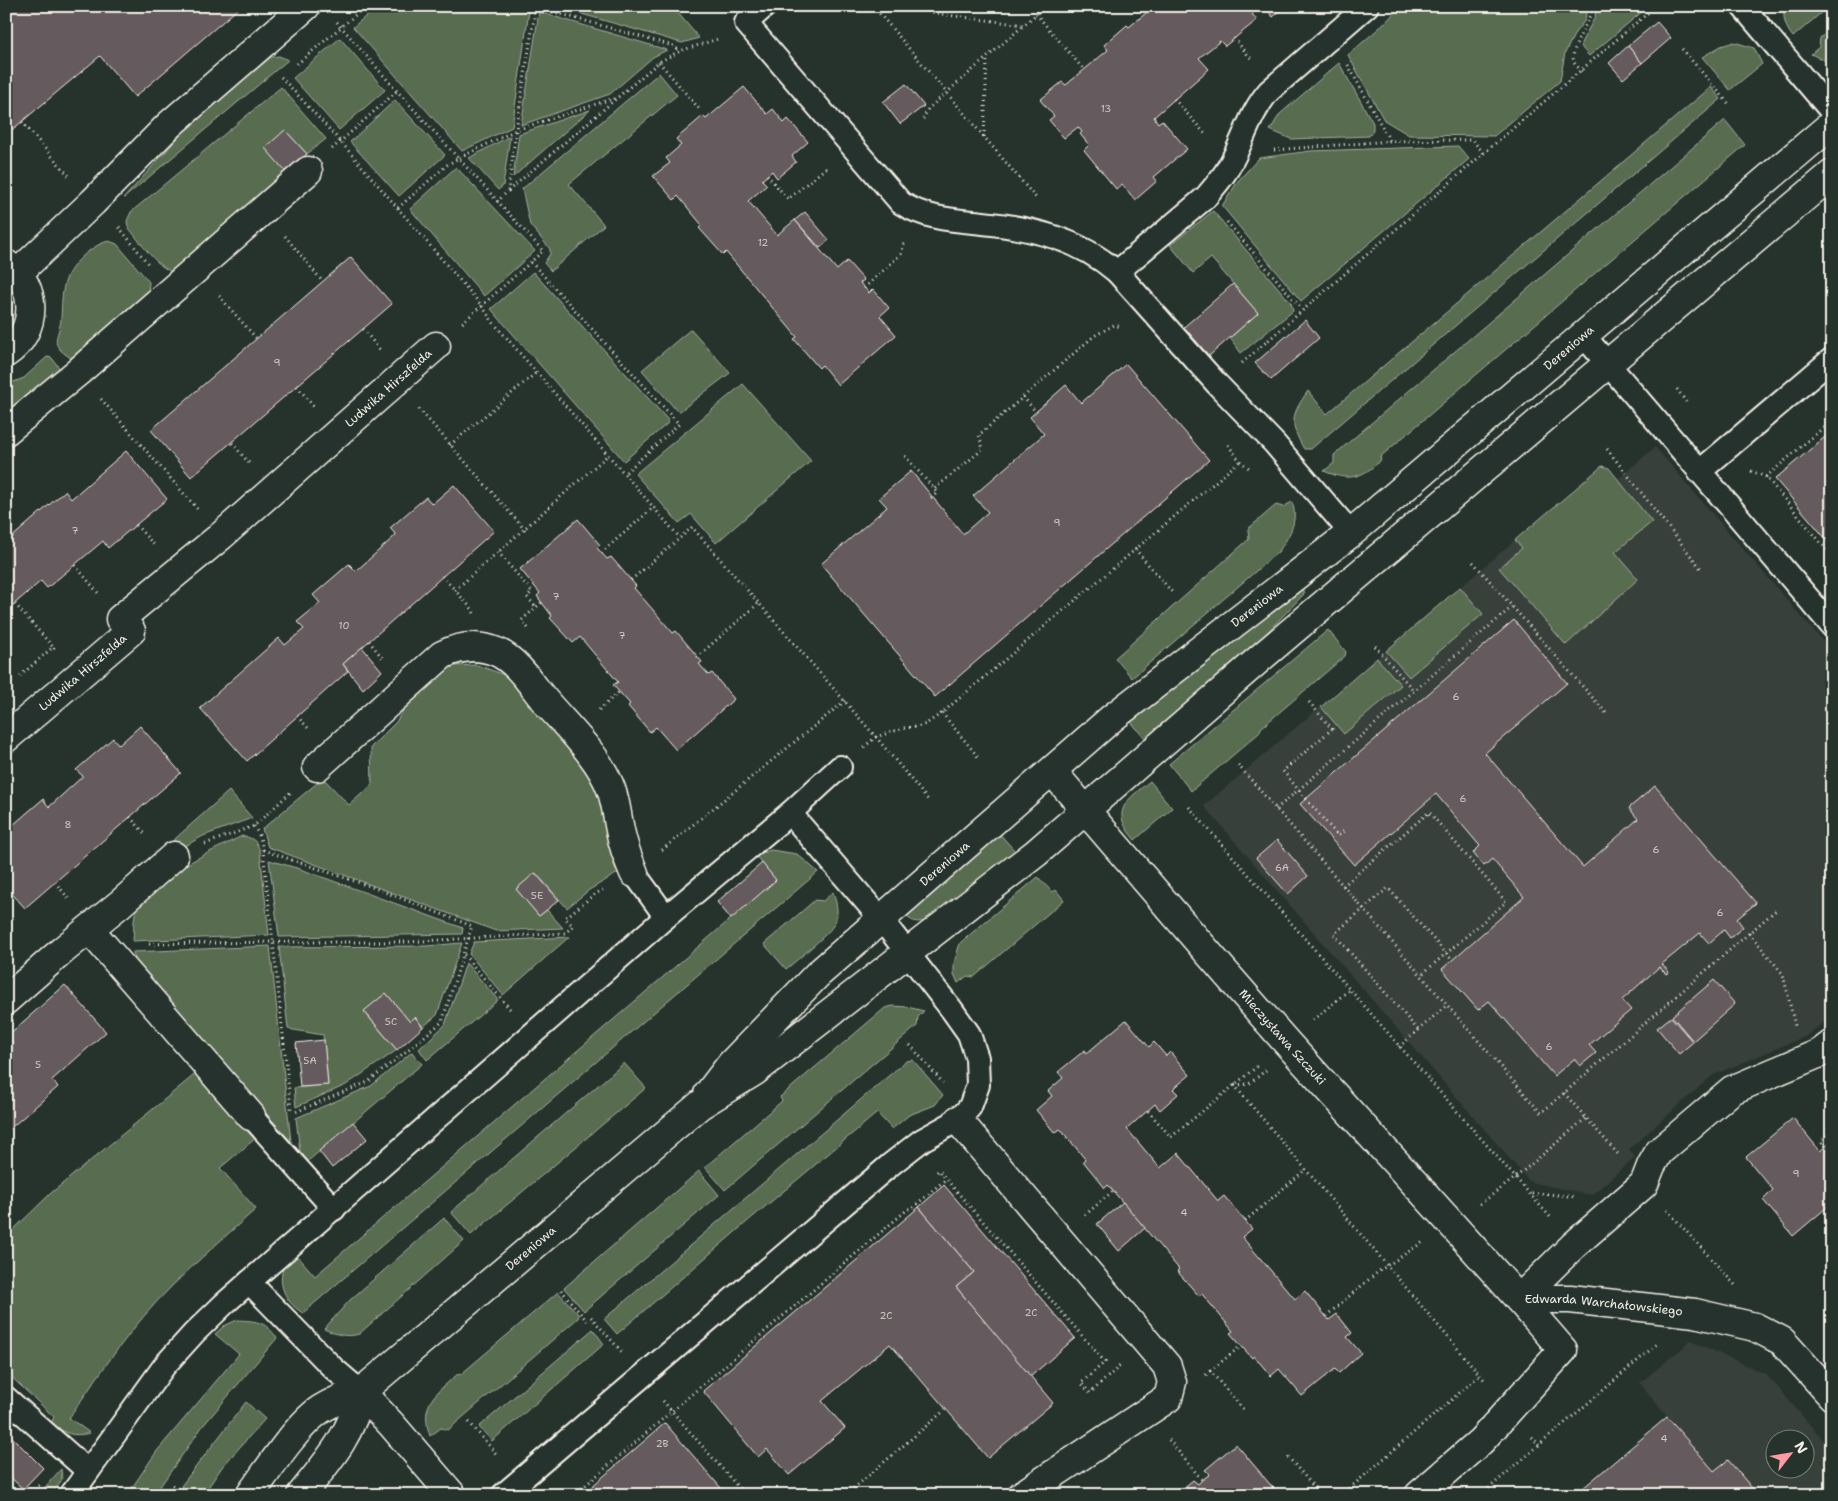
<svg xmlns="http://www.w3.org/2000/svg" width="1838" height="1501" font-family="'Shantell Sans',sans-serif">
<rect width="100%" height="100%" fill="#26332d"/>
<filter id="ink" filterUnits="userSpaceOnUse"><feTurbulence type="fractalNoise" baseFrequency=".02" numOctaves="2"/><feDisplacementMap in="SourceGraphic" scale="10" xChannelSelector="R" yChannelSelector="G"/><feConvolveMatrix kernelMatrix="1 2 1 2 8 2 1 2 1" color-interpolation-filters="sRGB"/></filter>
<g filter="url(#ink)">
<g fill="#393f3b" fill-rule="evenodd">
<path d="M1655,447L1832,652V1016L1806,1036L1713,1075L1629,1149L1635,1157L1592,1195L1530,1182L1204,806L1602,466L1609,468L1618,479Z"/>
<path d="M1691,1341L1766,1374L1832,1450V1495H1589L1583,1488L1667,1417L1640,1383ZM1776,1438H1806V1468H1776Z"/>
</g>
<g fill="#596c50" stroke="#a6ae9c">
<path d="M378,6H514L529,11L512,127L462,151L353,27Z"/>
<path d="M554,6H672L699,38L682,43Z"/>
<path d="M1400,6H1587V8L1585,20L1575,33L1565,53L1560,81L1494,136L1409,135L1384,120L1348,55L1386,22Z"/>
<path d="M1596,6H1649L1589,56L1582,48L1581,43L1595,17Z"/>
<path d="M1784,6H1829L1793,37C1785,27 1783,19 1784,6Z"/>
<path d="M539,12L667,50L653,57L610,94L521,125Z"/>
<path d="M1832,28V62L1826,61L1811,54L1819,47L1820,38Z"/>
<path d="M340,38L385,90L339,130L293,78Z"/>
<path d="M1734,42L1754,48L1762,64L1730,90L1702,57L1721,46Z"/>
<path d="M279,56L288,60L124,198L185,130L271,57Z"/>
<path d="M1339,63L1373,123V131L1369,136L1291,139L1270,130L1280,114Z"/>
<path d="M659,73L677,95L569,184L604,225L551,271L544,263L550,254V249L530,225L522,189Z"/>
<path d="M281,87L326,139L307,154L285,130L289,175L175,272C160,272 138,239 128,227L127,221L131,212Z"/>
<path d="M1711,87L1721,99L1311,449H1304C1289,423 1291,415 1308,391L1327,414Z"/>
<path d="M395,100L445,155L399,196L350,142Z"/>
<path d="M590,110L513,177L519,134Z"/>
<path d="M1725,120L1745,145L1380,457L1381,460C1362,478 1349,482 1324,471L1334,463V455Z"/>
<path d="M510,136L503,186L498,190L469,158Z"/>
<path d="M1458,146L1469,159L1301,301L1222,206L1238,181L1259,158L1311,151Z"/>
<path d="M456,167L535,251L484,296L410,209Z"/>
<path d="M1213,211L1291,303L1293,311L1241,353L1230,338L1258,313L1211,258L1193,273L1170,245Z"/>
<path d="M109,241L117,244L149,282L148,295L71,358C47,343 59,339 61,319C62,306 61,290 67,277C73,262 94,244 109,241Z"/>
<path d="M533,272L668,420V423L624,461L491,309Z"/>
<path d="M691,329L730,373L680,411L676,410L642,370Z"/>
<path d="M47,357L52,358L60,369L6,415V385L24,378Z"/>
<path d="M743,384L811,461L716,543L691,514L679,523L635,474Z"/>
<path d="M1602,466L1609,468L1652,522L1615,552L1638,579L1566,645L1499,568L1522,548L1515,540Z"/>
<path d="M1292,502C1299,521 1289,537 1278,552L1132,678L1115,658L1249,539L1248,529L1276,505L1283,507Z"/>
<path d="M1300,586L1305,593L1251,649L1146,739L1130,721Z"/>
<path d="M1460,587L1483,614L1409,677L1386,651Z"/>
<path d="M1328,630L1346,652L1345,656L1261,728L1259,733L1191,791L1169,764Z"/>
<path d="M1377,658L1401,685L1344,734L1321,707Z"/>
<path d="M477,665L502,674L515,683L596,781L602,805L614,865L618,873L589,890L567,908L536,873L516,889L539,916L547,910L563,928L496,931L268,847L262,829L323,778L349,805L372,785L371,747L396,722L412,696L437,674L453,666Z"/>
<path d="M1150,781L1172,808L1135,840C1109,811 1126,801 1150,781Z"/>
<path d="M229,791L252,818L203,836L174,852L168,845Z"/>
<path d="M998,832L1015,851L926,921C917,923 912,922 905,915Z"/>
<path d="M242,836C253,838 256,840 260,851L269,935L133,941C134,932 133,923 135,914C141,881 215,850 242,836Z"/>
<path d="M771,850L797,854L818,872L303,1313C288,1305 277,1286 283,1269C285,1263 291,1257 294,1252L315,1276L776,880L755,855Z"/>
<path d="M269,860L300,869L463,928L462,934L279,937Z"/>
<path d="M1038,877L1052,892L1056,890L1064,900L974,977L967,976L958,983L954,974V963L960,943Z"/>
<path d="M833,892C843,921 834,927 813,946C804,954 795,962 786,969L764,944L815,900L823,901Z"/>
<path d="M569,937L503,995L469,954L474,942Z"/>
<path d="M462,943L437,1015L423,1027L415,1017L410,1022L386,993L364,1012L397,1050L346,1085L296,1107L294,1088L328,1085L324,1040L323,1035L288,1029L279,947L427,946Z"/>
<path d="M270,946L291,1142L144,974L136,963L133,952Z"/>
<path d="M466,963L498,1000L427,1060L419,1049L445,1025Z"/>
<path d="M893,1006L907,1007L924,1011L918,1017L917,1026L725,1190L705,1167L782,1101L780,1097L885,1008Z"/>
<path d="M412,1052L422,1064L308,1161L300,1152L296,1118L371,1086Z"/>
<path d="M913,1060L943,1095L935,1105L909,1115L892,1129L877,1113L748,1221L617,1334L604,1319L906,1061Z"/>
<path d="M624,1063L646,1088L471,1235L451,1212Z"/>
<path d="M199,1071L256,1138L220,1168L256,1209C228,1234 199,1259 172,1286C132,1325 101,1372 69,1418L90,1433C72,1437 66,1434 51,1423L54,1417L6,1372V1237L50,1194Z"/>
<path d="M699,1171L719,1195L584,1311L564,1288Z"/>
<path d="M444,1218L464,1241L359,1334C346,1338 336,1334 324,1329L350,1300Z"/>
<path d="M558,1292L579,1315L578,1318L448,1430L441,1428L430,1436C419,1403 436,1393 458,1374L460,1375Z"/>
<path d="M237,1320C257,1321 265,1321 277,1338L202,1427L154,1495H127L157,1451L239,1354L215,1334L224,1326Z"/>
<path d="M593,1329L604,1344L492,1441L479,1427Z"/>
<path d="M246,1402L265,1419L222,1467L203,1495H193L181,1486Z"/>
<path d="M61,1469L62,1479L52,1495H38Z"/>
</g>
<g fill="#655a5d" stroke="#f4f1e8">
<path d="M14,6H241L135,97L100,56L6,135V13Z"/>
<path d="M1150,6H1261L1252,14L1257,20L1225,46L1220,41L1199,58L1209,69L1154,117L1158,123L1162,120L1187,149L1154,177L1157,181L1135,200L1122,184L1116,189L1084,150L1089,145L1080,134L1082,132L1078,127L1064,138L1049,120L1054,116L1040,100L1062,82L1066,85L1108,50L1104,45L1127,25L1129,27L1152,8Z"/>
<path d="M1264,6H1286L1273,17Z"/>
<path d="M1657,22L1671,38L1642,63L1628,46Z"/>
<path d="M1628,46L1642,63L1623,79L1609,63Z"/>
<path d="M906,84L924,106L900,124L883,102Z"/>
<path d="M744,87L767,114L773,109L784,123L788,119L808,142L792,156L796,162L777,178L772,171L762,180L767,185L748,201L777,235L795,220L837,270L847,261L864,280L860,283L869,293L873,289L889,308L880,316L896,335L838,385L822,365L819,368L794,339L797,337L726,252L723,255L699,228L702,225L678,196L674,200L653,176L670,163L666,158L681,145L676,139L703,116L706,119Z"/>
<path d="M285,130L307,154L286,172L265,148Z"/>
<path d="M805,212L829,240L820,248L795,220Z"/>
<path d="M351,257L392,304L191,477L151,430Z"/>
<path d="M1233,284L1258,313L1209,356L1184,327Z"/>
<path d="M1305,320L1319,338L1271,380L1255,363Z"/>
<path d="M1126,364L1209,460L935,697L821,564L887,507L879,498L911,471L963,534L988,512L973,496L1044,434L1030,417L1066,385L1081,403Z"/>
<path d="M1832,431V546L1775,479Z"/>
<path d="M126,451L167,499L108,548L103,541L47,588L41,581L6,611V535L10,539L65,491L71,499Z"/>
<path d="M454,485L494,531L343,664L348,671L247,761L200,708L279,638L285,645L304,629L297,622L320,603L313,595L349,564L356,571L396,535L390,528L426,497L432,504Z"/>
<path d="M578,519L600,545L597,548L607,559L611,557L636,586L634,588L673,633L676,631L702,662L699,664L709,675L712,673L734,699L676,750L656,727L650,732L628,706L630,704L613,685L618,682L580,637L573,643L550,618L552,616L537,596L540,593L520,569Z"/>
<path d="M1514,620L1567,683L1485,753L1583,867L1638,819L1629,808L1655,786L1756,903L1737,919L1743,927L1730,938L1724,930L1709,943L1700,933L1662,964L1669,972L1666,974L1659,967L1622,1000L1631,1010L1589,1045L1596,1053L1580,1066L1574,1059L1554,1076L1489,1001L1478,1010L1442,969L1524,897L1492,859L1484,866L1473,853L1480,846L1436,794L1354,865L1300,804Z"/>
<path d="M362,647L382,671L363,689L343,664Z"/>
<path d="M140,726L181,773L25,908L6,887V831L43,799L49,807L83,776L76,770L113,738L119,745Z"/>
<path d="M1277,840L1308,876L1288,894L1256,858Z"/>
<path d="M762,863L776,880L731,919L717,902Z"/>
<path d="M535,873L559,900L539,916L516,889Z"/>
<path d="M1714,980L1735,1004L1693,1041L1672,1016Z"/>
<path d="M65,985L106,1032L52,1080L58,1087L6,1132V1049L13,1043L7,1036Z"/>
<path d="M386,993L410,1022L415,1017L423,1027L397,1050L364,1011Z"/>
<path d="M1671,1017L1693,1042L1679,1054L1657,1028Z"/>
<path d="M1126,1020L1149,1047L1154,1042L1166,1056L1170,1052L1190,1075L1173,1089L1178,1094L1160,1110L1155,1104L1127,1129L1160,1168L1178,1153L1218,1201L1224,1196L1252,1229L1242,1237L1295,1299L1305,1291L1329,1320L1337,1314L1352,1333L1347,1337L1361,1353L1339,1373L1335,1369L1302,1396L1279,1369L1271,1376L1254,1356L1252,1358L1230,1333L1233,1331L1202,1294L1199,1296L1177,1271L1179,1269L1108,1185L1105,1188L1083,1161L1085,1159L1077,1149L1060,1129L1055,1133L1036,1110L1052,1096L1048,1091L1063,1078L1058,1072L1085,1050L1087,1053Z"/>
<path d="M324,1040L328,1085L300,1087L296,1043Z"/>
<path d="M1793,1118L1820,1151L1832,1141V1203L1793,1236L1763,1200L1773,1190L1746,1157Z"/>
<path d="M353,1122L367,1139L332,1168L319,1151Z"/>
<path d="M944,1185L1075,1338L1030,1377L956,1287L974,1272L919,1207Z"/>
<path d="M1123,1202L1145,1228L1119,1251L1097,1224Z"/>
<path d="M919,1207L974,1272L956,1287L1053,1403L988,1458L890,1344L822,1401L845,1428L789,1475L767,1449L758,1457L703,1391Z"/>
<path d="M1667,1417L1714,1471L1728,1460L1758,1495H1589L1583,1488Z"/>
<path d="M665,1423L727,1495H582Z"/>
<path d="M6,1431L43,1468L23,1489L6,1473Z"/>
<path d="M1236,1444L1279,1495L1176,1494L1193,1480L1198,1484L1202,1480L1210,1474L1205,1470Z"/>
</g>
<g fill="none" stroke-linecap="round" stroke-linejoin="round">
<defs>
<g id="lane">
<path d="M765,6L746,23L901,203C926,219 954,220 983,223C1032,228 1079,239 1117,272L1217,384L1274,443L1351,533"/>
<path d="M1742,6L1832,112"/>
<path d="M1117,272L1206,197C1213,188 1222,179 1228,168C1243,143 1249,114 1269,91L1367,6"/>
<path d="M1584,336L1832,626"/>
<path d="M1699,472L1832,359"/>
<path d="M790,813L840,767"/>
<path d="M634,873L666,917"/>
<path d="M251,1116L334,1209"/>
<path d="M249,1282L333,1368L361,1392"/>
<path d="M6,1398L88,1471"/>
<path d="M71,1495L165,1365L194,1333L224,1304L666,917L790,813L881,919L952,1010L969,1034L977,1058L978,1085L970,1107L958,1120L922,1140L890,1165L503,1495"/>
</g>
<g id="street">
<path d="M6,264C39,285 38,332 6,353"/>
<path d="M18,273L93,202L169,125L306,6"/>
<path d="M6,431L78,372L308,171"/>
<path id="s1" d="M6,738L131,631L120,619L221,536L436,346"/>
<path d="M317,767L442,655C460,646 478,644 497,652C517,661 531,684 545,701C567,727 599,756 611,789C616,802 617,816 620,830C623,845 628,859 634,873"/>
<path id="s2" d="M1052,771C1130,862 1208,954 1288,1044C1380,1146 1474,1246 1563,1350L1481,1441L1419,1495"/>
<path d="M89,929L251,1116"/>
<path d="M6,1000L63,950L121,903L174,856"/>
<path id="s3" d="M708,1094L731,1064L817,975L1112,718L1351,533L1832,124"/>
<path d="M958,1120L1167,1366L1172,1382L1168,1398L1022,1495"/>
<path d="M1519,1299L1573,1246L1644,1184L1651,1166L1659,1152L1732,1090L1820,1053L1832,1044"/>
<path id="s4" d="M1519,1299H1570L1695,1313L1755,1327L1782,1341L1832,1396"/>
<path d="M361,1392L392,1425L452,1495"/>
<path id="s5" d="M250,1495C268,1470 297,1425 321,1409C334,1401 347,1396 361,1392L700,1105L755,1071L1036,853L1265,654L1832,174"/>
<path d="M301,1495C328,1461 352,1435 361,1392"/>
</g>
</defs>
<use href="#lane" stroke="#f4f1e8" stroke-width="26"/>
<use href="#street" stroke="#f4f1e8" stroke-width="31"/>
<g stroke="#f4f1e8" stroke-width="3" stroke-dasharray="1 4" stroke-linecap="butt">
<path d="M533,6L673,46L680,51"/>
<path d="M873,6L1036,198"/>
<path d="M898,6L947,15L1024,25L1045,6"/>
<path d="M1036,14L1084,70"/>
<path d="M337,22L397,91L543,251L461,324"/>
<path d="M1234,38L1253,61"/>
<path d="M1682,49L1729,104"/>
<path d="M659,62L700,110"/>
<path d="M297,64L366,6"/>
<path d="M1348,65L1390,141L1472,140L1484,153"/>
<path d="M1582,71C1579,68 1575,65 1574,62C1569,49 1590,22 1593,6"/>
<path d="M281,77L340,141L482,306L492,321L680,538L692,527L876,737L929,801"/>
<path d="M1174,99L1207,136"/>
<path d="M923,119L928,109L1024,25"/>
<path d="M22,122L69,176"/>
<path d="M984,137L987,59"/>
<path d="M332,149L397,91"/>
<path d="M1274,150L1390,141"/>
<path d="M767,175L788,199L827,167"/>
<path d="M508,191L659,62L680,51L718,39"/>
<path d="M497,202L508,191L516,130L536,6"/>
<path d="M398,208L447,165L459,158L516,130L618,97"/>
<path d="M1227,222L1302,309"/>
<path d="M119,227L149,265"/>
<path d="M285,236L323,282"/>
<path d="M531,262L679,424L625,473"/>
<path d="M864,288L901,254L905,240"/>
<path d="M219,296L256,338"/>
<path d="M363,329L380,350"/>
<path d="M1242,363L1484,153L1656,6"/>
<path d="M297,386L314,407"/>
<path d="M1677,389L1686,402"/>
<path d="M1023,397L1036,412"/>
<path d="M101,399L199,511"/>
<path d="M419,409L525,530"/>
<path d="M232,443L249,463"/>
<path d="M450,445L537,372"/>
<path d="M1228,445L1240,461L1249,468"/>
<path d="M1607,449L1702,570"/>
<path d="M905,456L934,489L983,449L979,435L1094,336L1114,325L1121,327"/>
<path d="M1751,471L1766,477L1832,556"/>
<path d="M1766,477L1832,420"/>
<path d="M931,498L937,493L934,489"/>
<path d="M136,525L154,545"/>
<path d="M1135,549L1172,592"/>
<path d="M498,552L532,592L527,597L536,607"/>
<path d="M601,553L654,507"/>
<path d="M1473,562L1606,713"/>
<path d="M75,565L98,593"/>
<path d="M442,576L455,590"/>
<path d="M631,580L680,538"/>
<path d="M15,604L53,647"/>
<path d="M474,613L472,609L455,590L608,455"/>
<path d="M528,628L522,620L542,602"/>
<path d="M369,641L384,660"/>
<path d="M1375,646L1414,691"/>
<path d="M697,657L759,603"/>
<path d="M20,676L53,647L55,649"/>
<path d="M1309,702L1332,729L1325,735"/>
<path d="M599,710L619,692"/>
<path d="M942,713L979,758"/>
<path d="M297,716L309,729"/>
<path d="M864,747L876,737L904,728L917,727L926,724L942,713L1240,461"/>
<path d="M1238,765L1541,1113L1776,910"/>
<path d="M1306,799L1338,836L1346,829"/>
<path d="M1189,807L1551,1218"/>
<path d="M1276,809L1512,607"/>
<path d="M130,817L146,835"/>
<path d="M254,826L260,837L263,850L291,1109"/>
<path d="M205,844L254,826L292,791"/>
<path d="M263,850L372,887L472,926L442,1022L368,1082L293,1113"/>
<path d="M662,850L845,701"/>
<path d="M55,882L69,899"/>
<path d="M1343,886L1429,812L1506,902L1421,975"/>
<path d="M1749,933L1783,974L1795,1026"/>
<path d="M149,944L273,942H404L565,933L573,926L565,918L595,894L603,890"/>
<path d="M1348,950L1418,1030"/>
<path d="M464,955L510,1009"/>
<path d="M1313,1020L1349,990"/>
<path d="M910,1045L943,1083"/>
<path d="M1399,1047L1447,1005"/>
<path d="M1234,1085L1486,1382"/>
<path d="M1235,1085L1249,1084L1266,1070"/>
<path d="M1564,1093L1618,1154"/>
<path d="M1832,1095V1096"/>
<path d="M1148,1111L1171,1137L1260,1064"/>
<path d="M1825,1147L1821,1141L1832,1132"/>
<path d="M937,1172L939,1170L946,1179"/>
<path d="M1532,1194H1548L1576,1197"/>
<path d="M1480,1204L1515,1178L1586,1118"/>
<path d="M1667,1210L1735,1285"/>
<path d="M1085,1215L1113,1191"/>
<path d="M1245,1221L1305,1170"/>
<path d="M561,1290L587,1321"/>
<path d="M1326,1316L1379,1271L1423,1242"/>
<path d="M591,1317L622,1352"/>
<path d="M1210,1371L1241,1346"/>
<path d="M1206,1375L1210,1371L1244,1410"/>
<path d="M663,1401L745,1495"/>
<path d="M469,1422L498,1456"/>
<path d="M1532,1437L1539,1445"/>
<path d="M1169,1440L1202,1480"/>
<path d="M1288,1457L1321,1495"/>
<path d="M172,1485L186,1495"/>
<path d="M6,1494L33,1492L40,1484"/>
<path d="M574,1495L908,1209L912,1208L946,1179L1105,1362L1081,1383L1090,1393L1121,1365"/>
<path d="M846,1495L946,1409"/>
<path d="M1342,1495L1480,1375"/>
<path d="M1481,1495L1657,1344"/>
</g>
<use href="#lane" stroke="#26332d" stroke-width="22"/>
<use href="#street" stroke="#26332d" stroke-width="28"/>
<g stroke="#f4f1e8" stroke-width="3" stroke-dasharray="1 4" stroke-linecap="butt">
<path d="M1306,799L1283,771L1325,735"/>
<path d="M1348,950L1334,934L1388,888L1452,960"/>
</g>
</g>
</g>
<g text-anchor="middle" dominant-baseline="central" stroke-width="4" stroke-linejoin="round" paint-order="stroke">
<g font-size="10" fill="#d0cbc5">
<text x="1106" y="108">13</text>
<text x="763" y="242">12</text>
<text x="277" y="362">9</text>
<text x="1057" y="522">9</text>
<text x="75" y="530">7</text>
<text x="556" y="596">7</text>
<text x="344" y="625">10</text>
<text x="622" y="635">7</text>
<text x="1456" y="696">6</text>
<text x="1463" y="798">6</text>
<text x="68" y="824">8</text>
<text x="1656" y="849">6</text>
<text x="1282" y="867">6A</text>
<text x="537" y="895">5E</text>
<text x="1720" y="912">6</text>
<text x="391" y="1021">5C</text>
<text x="1549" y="1046">6</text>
<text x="310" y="1060">5A</text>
<text x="38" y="1064">5</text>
<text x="1796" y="1173">9</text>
<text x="1184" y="1212">4</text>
<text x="1031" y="1312">2C</text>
<text x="886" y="1315">2C</text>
<text x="1664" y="1438">4</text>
<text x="662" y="1443">2B</text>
</g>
<g font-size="12" fill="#f4f1e8" stroke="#26332d">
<text stroke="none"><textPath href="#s3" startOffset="1141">Dereniowa</textPath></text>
<text stroke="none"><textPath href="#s1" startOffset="535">Ludwika Hirszfelda</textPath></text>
<text stroke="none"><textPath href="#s3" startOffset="736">Dereniowa</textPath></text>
<text stroke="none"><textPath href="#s1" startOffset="101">Ludwika Hirszfelda</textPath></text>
<text stroke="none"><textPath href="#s3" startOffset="331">Dereniowa</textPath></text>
<text stroke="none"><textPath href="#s2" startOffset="352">Mieczysława Szczuki</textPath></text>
<text stroke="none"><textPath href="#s5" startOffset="378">Dereniowa</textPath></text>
<text stroke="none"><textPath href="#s4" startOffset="85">Edwarda Warchałowskiego</textPath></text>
</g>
</g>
<rect width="1838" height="1501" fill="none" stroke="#26332d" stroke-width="25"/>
<rect x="12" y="12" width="1813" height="1476" fill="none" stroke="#f4f1e8" stroke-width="2" filter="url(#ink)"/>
<g transform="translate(1790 1454) rotate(59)"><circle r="24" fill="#26332d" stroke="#787f78"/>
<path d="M0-4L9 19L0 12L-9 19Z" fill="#ff9aa2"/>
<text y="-8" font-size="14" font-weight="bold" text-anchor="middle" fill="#f4f1e8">N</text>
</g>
</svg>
